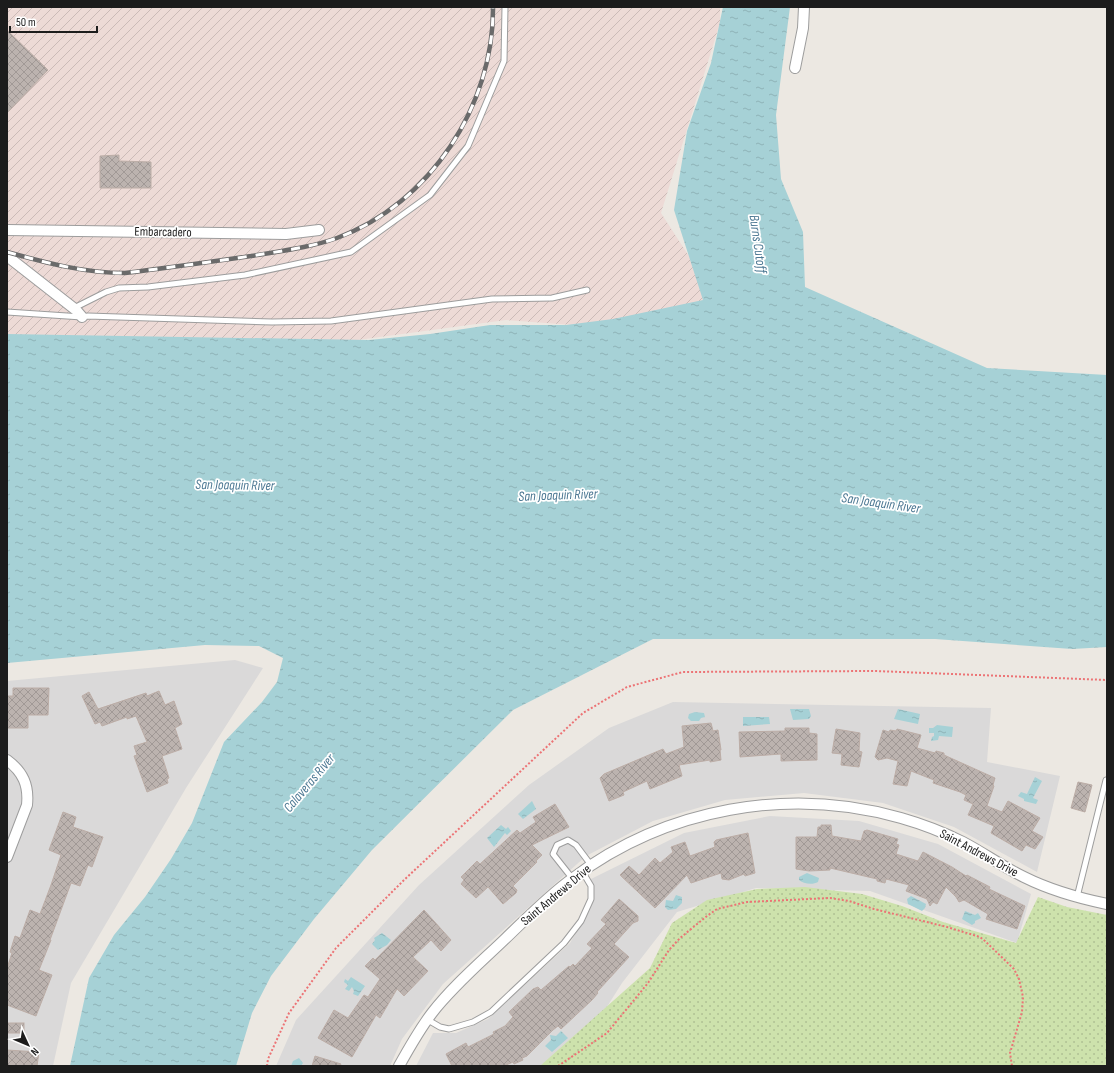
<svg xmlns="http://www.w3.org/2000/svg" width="1114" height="1073" font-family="'Sofia Sans Condensed',sans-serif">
<defs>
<pattern id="military-furrows" width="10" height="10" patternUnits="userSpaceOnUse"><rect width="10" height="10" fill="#eddad6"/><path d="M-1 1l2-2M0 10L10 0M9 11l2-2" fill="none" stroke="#cbbab7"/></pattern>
<pattern id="grass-dots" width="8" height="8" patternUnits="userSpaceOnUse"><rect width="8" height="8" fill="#cde2ac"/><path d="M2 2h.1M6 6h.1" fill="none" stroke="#afc193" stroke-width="1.8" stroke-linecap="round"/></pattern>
<pattern id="water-ripples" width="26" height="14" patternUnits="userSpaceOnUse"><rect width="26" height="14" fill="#a6d1d6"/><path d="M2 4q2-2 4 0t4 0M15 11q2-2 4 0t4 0" fill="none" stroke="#8eb3b7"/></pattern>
<pattern id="building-cross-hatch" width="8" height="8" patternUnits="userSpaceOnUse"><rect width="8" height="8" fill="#bcb3af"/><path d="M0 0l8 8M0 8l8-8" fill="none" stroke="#a19996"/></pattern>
</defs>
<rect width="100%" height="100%" fill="#ece8e2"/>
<g fill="#dad9d9">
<path d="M235,660L263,668L186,788L71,983L53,1066H7V681Z"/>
<path d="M673,702L991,708L987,762L1060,776L1037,872L954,827L883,803L804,793L725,800L653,821L586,856L443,984L402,1039L390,1066H276L296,1020L419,885L529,785L609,728Z"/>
<path d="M770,816L859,821L938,844L1031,894L1017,943L870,891L756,888L677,912L622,983L598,1021L546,1066H416L433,1033H456L488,1019L570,943L591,907V879L684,833Z"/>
</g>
<path fill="url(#military-furrows)" d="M7,7H720V23L661,213L700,273L706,301L614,328L506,320L306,347L7,338Z"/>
<path fill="url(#grass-dots)" d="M805,887L862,894L902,906L943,922L1016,943L1038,897L1067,907L1107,915V1066H540L650,968L672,923L707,900L757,889Z"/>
<g fill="url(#water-ripples)">
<path d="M723,7H790L776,115L781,179L803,232L805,287L987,368L1107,375V647L1072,649L935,639H653L513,710L372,850L314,919L271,976L252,1013L236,1066H70L89,978L114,935L145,897L171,859L192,823L224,742L262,702L277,682L283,658L259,646L205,645L7,663V334L369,340L430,334L490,325H566L613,319L703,300L674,210L687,131L711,63Z"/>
<path d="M790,709H809L811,716L809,719L793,720Z"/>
<path d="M898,709L920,714L918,724L894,719Z"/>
<path d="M695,712L704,713L705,717L701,718L699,721H691L688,718L689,714Z"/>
<path d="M743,717H769L770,724L743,726Z"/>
<path d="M937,725L953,727L952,737L939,736L938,740L931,741L932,737L934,736V733H929V728H933Z"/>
<path d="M1035,777L1042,781L1033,798L1038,800L1036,804L1024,801V799L1018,796L1021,792L1027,794Z"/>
<path d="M532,801L536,809L523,819L518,814Z"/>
<path d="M501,825L506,829L508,827L511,831L507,835L505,833L494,847L487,838Z"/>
<path d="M807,873L819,878L818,882C813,885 803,884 799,880V877Z"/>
<path d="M676,895L682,897V903L676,909L668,910L665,907L666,900L673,901Z"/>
<path d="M911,896L926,904L925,908L922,911L908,904L907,899Z"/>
<path d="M965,911L975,915L978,913L981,918L975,921V923L972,925L962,919Z"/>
<path d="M382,933L391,940L387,945L378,950L372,944L375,940L374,938Z"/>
<path d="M351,977L365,986L358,996L353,994L354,991L352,987L349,991L345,989L348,985L344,982L345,979L348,981Z"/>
<path d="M561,1031L568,1038L552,1052L545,1046L551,1040L550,1035L556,1036Z"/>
<path d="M299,1058L303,1063L301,1066H291L293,1061Z"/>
</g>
<g fill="url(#building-cross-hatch)" stroke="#bcada6">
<path d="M7,30L48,70L7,113Z"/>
<path d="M119,155V161L151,162V188H100V156Z"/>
<path d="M13,688H49L48,715H28V728H7V696H13Z"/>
<path d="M159,691L165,705L174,701L182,724L175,728L182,749L162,756L169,778L167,779L168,783L147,792L134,756L137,755L134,746L147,742L136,716L127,719V717L102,726L100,722L95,724L82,696L89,692L98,709L146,693L147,696Z"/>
<path d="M711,723L713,731L718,730L721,750H720L721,760L710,762V760L679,765L682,776L650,789L647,781L623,792L624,795L609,801L600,778L604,774L663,749L666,754L684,747L682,726Z"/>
<path d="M785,728H809V733L817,734V760L781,761V754L740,757L739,732L785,731Z"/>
<path d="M836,729L860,733L859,751L862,752L859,767L841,765L842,754L832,753Z"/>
<path d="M897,729L921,735L917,748L935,753L936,751L944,753V755L995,778L993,785L994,786L987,806L1002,812L1008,801L1040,818L1032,831L1043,837L1035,849L1026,845L1022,851L991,833L994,826L968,815L973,804L964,800L966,795L960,792L933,783L934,780L911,771L907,786L893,784L898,761L887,758L878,760L875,757L883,730L889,732L890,730L896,731Z"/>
<path d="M1078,782L1092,785L1085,812L1071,808Z"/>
<path d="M555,804L569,827L532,845L542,855L536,861L537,862L513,886L517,890L516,893L503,904L488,887L476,898L461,884L464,880L461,877L477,861L480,864L517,830L520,833L536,822L533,817Z"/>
<path d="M63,812L76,817L73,827L103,837L92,867L88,865L80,886L71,883L50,940H51L39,970L52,975L36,1016L7,1005V968L12,953L10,952L15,936L20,938L30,910L40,914L51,885L61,855L49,850Z"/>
<path d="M821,825H831L832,836L861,841L864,831L867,830L898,839L896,844L899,845L896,854L918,861L923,852L952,867L966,876L967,875L990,887L989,889L1025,906L1017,929L986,919L988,914L964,900L959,902L956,897L946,887L937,904L933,902L930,906L927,899L906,891L909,885L886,879L885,883L877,881V879L830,868V870L809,871L796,869V837H817L818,827H821Z"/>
<path d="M748,833L755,873L745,876L744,874L729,880L722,879L721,873L691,883L687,875L655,908L620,875L629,866L639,875L655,858L660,863L673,852L671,847L685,842L690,856L715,847L714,842L716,840Z"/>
<path d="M619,899L638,916V921L633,923L614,944L629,957L597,992L598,993L592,1000L561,1029L558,1026L553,1030L527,1056L522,1058L523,1060L514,1064L513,1062L504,1066H452L446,1054L466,1043L468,1047L494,1034L493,1032L505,1026L513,1017L509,1012L533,989L538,987L541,990L569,966L570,967L573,964L575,966L592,948L587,944L606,924L601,920Z"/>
<path d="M424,910L451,940L441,951L431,940L413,957L428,971L404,996L397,989L380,1018L376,1015L352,1057L318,1038L334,1010L348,1018L364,995L368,997L380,979L365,966L373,958L375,960Z"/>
<rect x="7" y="1023" width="17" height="10"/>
<path d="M7,1050L39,1052L37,1066H7Z"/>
<path d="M315,1056L341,1064L340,1066H312Z"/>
</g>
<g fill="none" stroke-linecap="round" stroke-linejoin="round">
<defs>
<g id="lane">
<path d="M74,308L106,292L119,288L148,287L245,275L351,252L430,195L468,146L504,61L505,7"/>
<path d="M7,312L82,317L88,316L272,322L331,321L492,299L552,298L587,290"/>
<path d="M572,878L553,854L557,845L568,840L576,845L591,865"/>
<path d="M1077,897L1106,780"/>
<path d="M428,1020L440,1027L449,1029L473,1022L491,1012L564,943L581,921L591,899V886L582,871"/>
</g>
<g id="street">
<path d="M795,68L803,28L804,7"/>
<path d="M7,230L286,234L319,230"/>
<path d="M7,256L76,310L82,317"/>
<path d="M7,760C23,772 29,785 27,805L7,857"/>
<path d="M399,1066C409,1048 419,1030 432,1013C453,986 480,963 505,939C527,918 548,896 573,878C666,808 789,786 901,818C922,824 943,832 963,842C984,853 1003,867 1024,877C1050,890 1078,898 1107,904"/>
</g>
</defs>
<use href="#lane" stroke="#9d9d9d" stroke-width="7"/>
<use href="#street" stroke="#9d9d9d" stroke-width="12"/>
<g stroke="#ec7375" stroke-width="2" stroke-dasharray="2 2" stroke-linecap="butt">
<path d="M267,1066L268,1059L289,1013L336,948L404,880L583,713L627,687L683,672L875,671L1107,680"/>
<path d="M558,1066L607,1033L648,983L669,950L680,938L707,916L717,909L747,902L830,898L849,901L874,909L947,927L980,937L985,941L1014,969L1019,979L1023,997L1022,1012L1010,1053L1012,1066"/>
</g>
<use href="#lane" stroke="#fff" stroke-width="5"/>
<use href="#street" stroke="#fff" stroke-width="10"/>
<defs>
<path id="rail" d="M7,252C47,263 84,273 125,273C167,268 209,262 251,256C280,251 309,248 337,238C430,204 494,105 493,7"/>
</defs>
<use href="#rail" stroke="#6a6a6a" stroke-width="4.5"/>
<use href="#rail" stroke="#fff" stroke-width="3" stroke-dasharray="9" stroke-linecap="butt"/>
</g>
<g text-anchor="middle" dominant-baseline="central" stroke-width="3.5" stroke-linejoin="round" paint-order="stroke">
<g font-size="13" fill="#1c1c1c" stroke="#fff">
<text transform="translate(163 232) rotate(1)">Embarcadero</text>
<text transform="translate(979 853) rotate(28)">Saint Andrews Drive</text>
<text transform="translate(556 895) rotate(-40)">Saint Andrews Drive</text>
</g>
<g font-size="14" font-style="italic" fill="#4c7893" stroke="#fff">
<text transform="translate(758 244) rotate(82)">Burns Cutoff</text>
<text transform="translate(235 485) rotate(1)">San Joaquin River</text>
<text transform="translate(558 495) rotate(-2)">San Joaquin River</text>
<text transform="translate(881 503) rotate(8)">San Joaquin River</text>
<text transform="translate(309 783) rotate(-50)">Calaveras River</text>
</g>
</g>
<rect width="1114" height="1073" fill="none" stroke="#1c1c1c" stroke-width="16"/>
<g transform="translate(28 1045) rotate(134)" stroke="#ffffff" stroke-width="3" paint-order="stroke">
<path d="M0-3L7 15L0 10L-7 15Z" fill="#1c1c1c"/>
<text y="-6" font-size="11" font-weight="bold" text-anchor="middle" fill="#1c1c1c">N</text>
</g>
<path d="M10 26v6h87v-6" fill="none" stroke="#1c1c1c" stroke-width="2"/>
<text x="16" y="26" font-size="12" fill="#1c1c1c" stroke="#ffffff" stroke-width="3" paint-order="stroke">50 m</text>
</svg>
